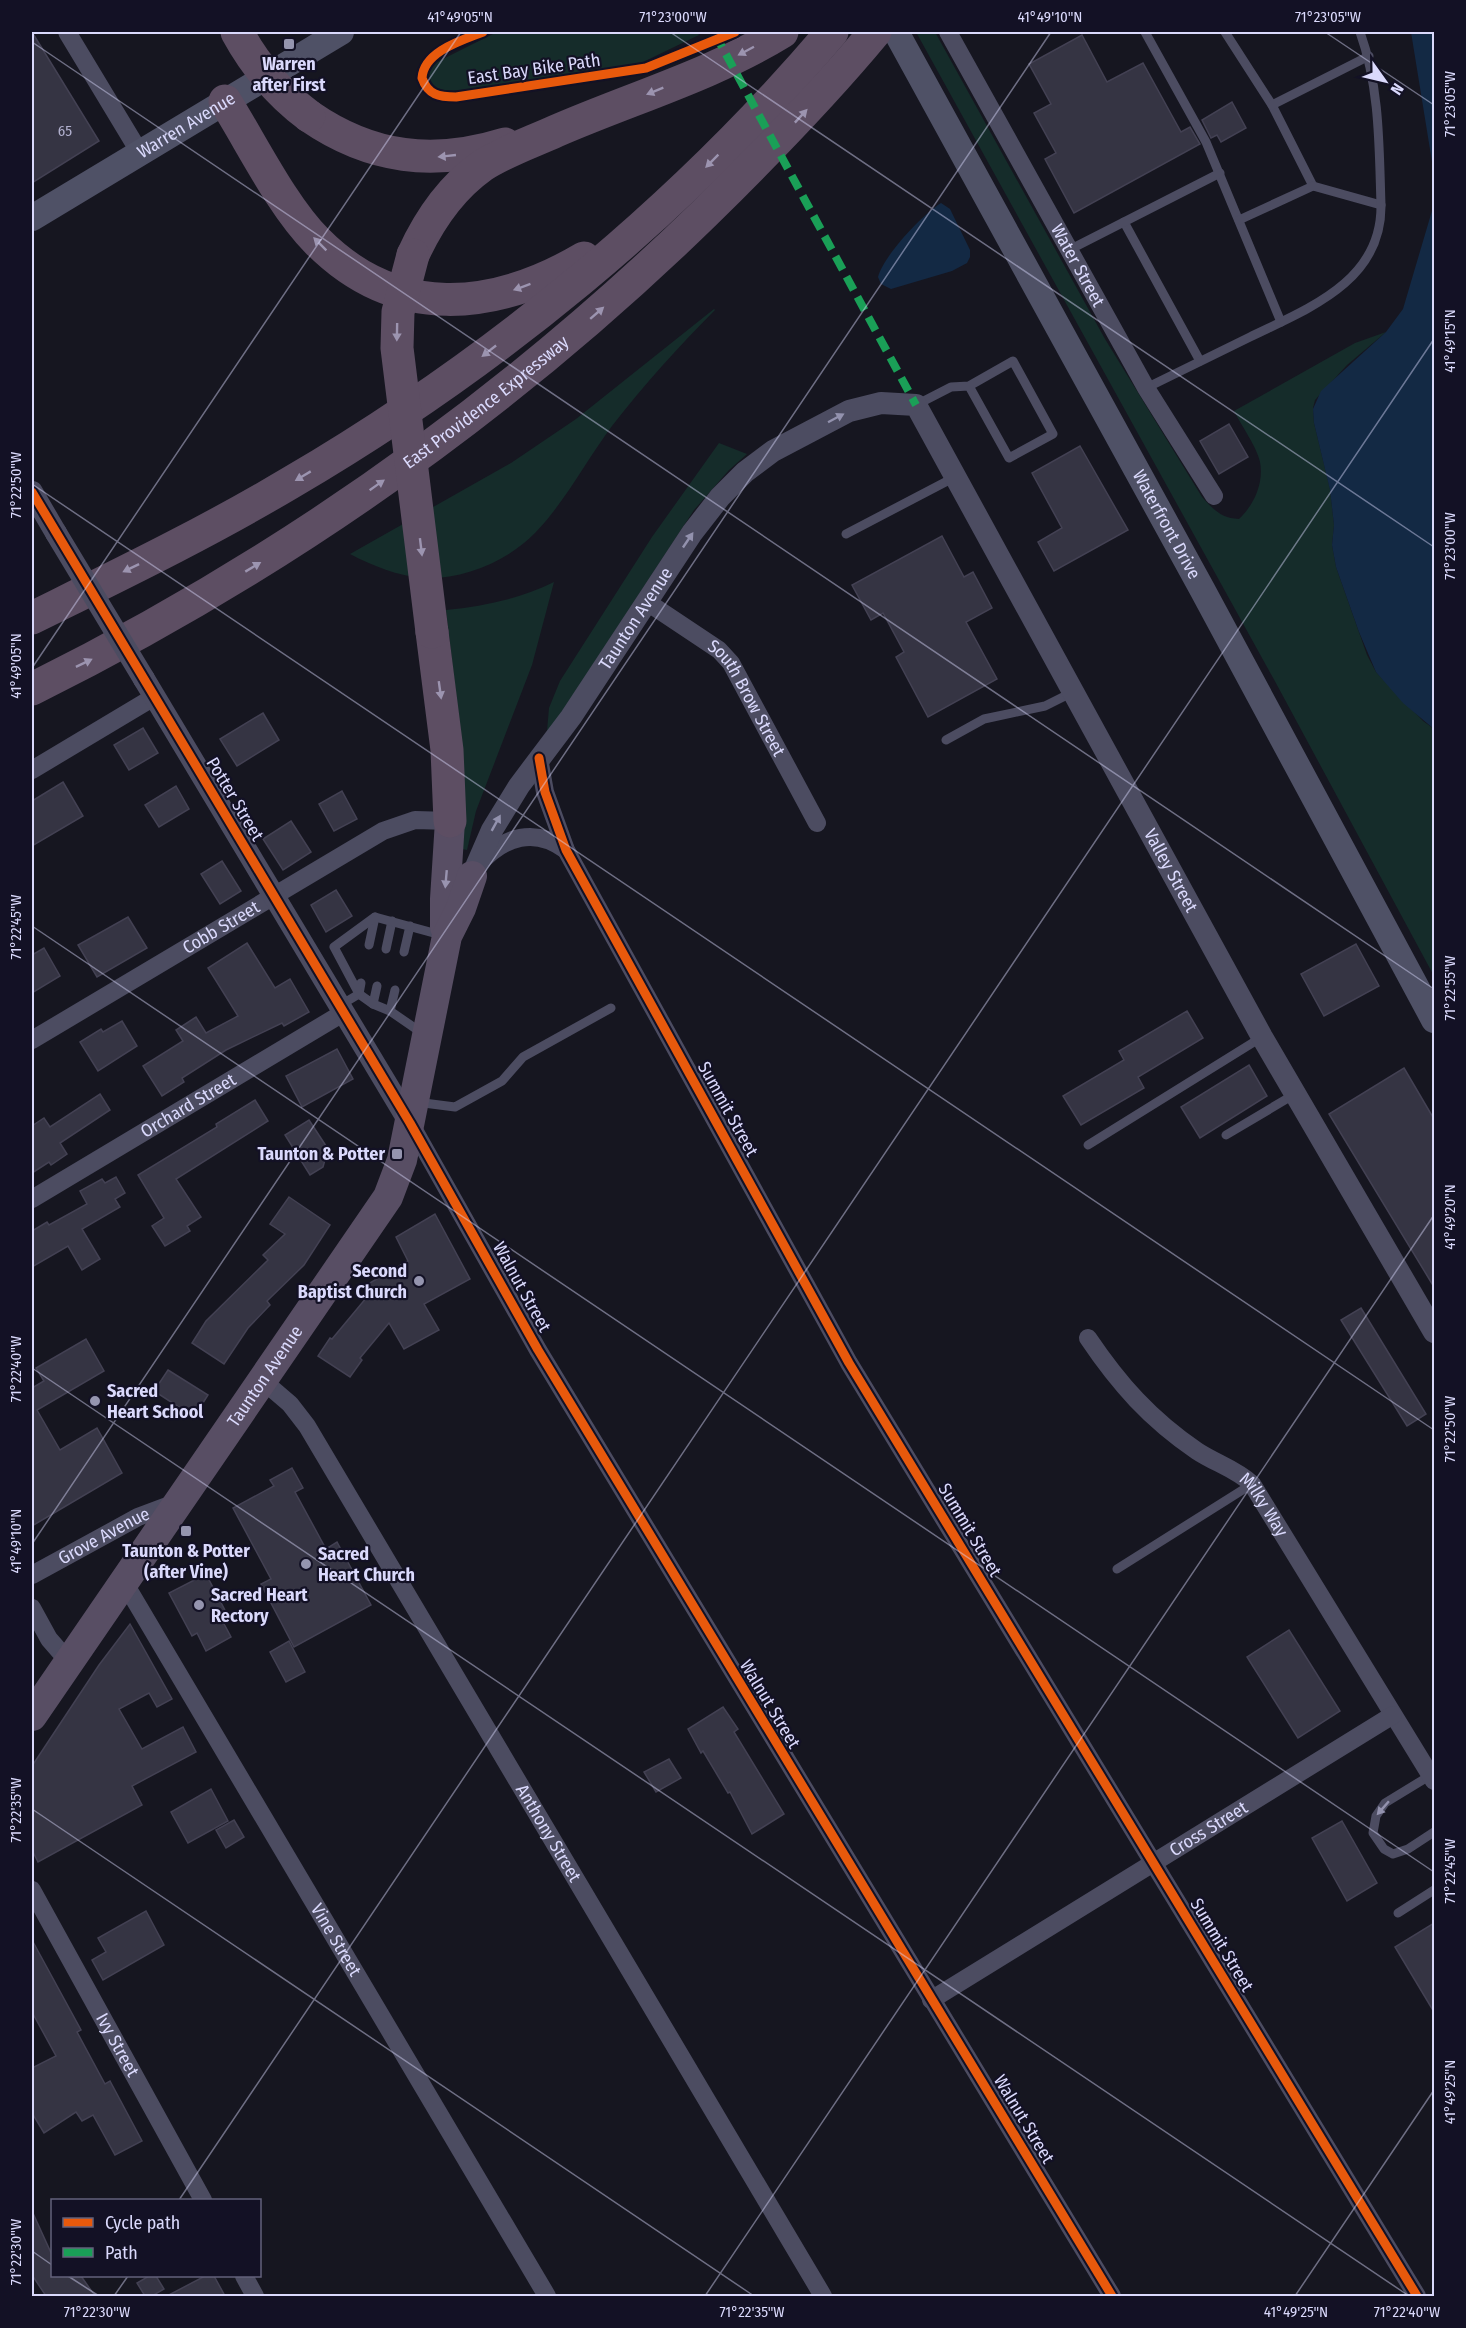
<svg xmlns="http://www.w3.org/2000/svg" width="1466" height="2328" font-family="'Fira Sans Condensed',sans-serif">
<rect width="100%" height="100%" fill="#161620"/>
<g fill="#152c2a">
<path d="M497,32H697L699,35L643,62L632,64L564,76L454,91C440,91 430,88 429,72L435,63Z"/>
<path d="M916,32H935L1105,339L1202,497C1214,510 1221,518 1239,519C1254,505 1264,483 1260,462C1257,447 1241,425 1234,411L1355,343L1386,332L1347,365L1315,400L1313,408L1314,423L1330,489L1334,525L1332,545L1336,567L1367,655L1376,672L1423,721L1434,729V976L1277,685Z"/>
<path d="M714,309L715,310C678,347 644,385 612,426C586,461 565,502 535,533C508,561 462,580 423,578C398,576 373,566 350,554L511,463L576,419Z"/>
<path d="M719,443L747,454L729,470L694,510L550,730L547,731L549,708L560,681L652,537Z"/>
<path d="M554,582L532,665L476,811L467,850L462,849L460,728L446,610C484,606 520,599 554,582Z"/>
</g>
<g fill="#132944">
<path d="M1411,32H1434V174Z"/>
<path d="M941,203L950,209L970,250V257L967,263L952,271L891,289L881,284L878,277C884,255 922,215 941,203Z"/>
<path d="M1434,204V729L1403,703L1376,672L1359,632L1336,567L1332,545L1334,525L1330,490L1314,423L1313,409L1321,391L1386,332L1403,309Z"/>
</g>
<g fill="#353443" stroke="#434153" stroke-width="1.5">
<path d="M32,32L99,141L32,183Z"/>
<path d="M1082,35L1107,82L1143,63L1181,132L1190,127L1200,144L1074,213L1045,159L1056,153L1034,113L1051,104L1029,64Z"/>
<path d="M1232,102L1246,128L1221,142L1217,135L1211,138L1202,120Z"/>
<path d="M1229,424L1248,457L1219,474L1200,441Z"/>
<path d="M1080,446L1128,530L1054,571L1038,542L1062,528L1032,473Z"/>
<path d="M942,536L964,577L973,572L992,608L966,622L997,679L928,717L896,657L904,652L883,613L871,620L852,585Z"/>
<path d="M263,713L279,740L237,766L220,739Z"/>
<path d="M143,728L158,753L129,770L114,745Z"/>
<path d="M63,782L83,816L32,846V801Z"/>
<path d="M176,786L189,809L159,827L145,805Z"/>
<path d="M342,791L357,819L334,831L319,804Z"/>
<path d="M291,821L311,852L283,870L263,839Z"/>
<path d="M222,861L241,891L220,904L201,874Z"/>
<path d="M336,890L352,916L326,932L311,905Z"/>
<path d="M128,917L147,948L97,977L78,945Z"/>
<path d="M247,943L275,988L290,979L309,1012L284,1026L282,1023L226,1050L182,1078L184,1082L162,1096L143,1066L183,1041L176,1030L196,1017L206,1033L238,1016L208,968Z"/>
<path d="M1356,944L1379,986L1324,1016L1301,974Z"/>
<path d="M44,948L60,976L32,993V955Z"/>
<path d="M1187,1011L1203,1038L1138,1077L1144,1088L1081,1125L1063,1096L1124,1060L1119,1051Z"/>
<path d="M122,1021L137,1046L98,1071L80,1042L101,1029L103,1032Z"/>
<path d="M337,1049L353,1079L302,1107L286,1076Z"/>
<path d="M1249,1065L1267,1096L1200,1138L1181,1107Z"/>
<path d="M1404,1068L1434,1119V1287L1329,1114Z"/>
<path d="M100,1094L110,1110L60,1143L67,1154L51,1165L49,1162L32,1173V1126L44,1118L50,1127Z"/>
<path d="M255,1100L268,1121L176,1179L201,1217L187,1226L190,1231L165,1246L152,1226L164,1218L138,1175L217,1127L216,1124Z"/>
<path d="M309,1120L328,1149L323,1167L310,1175L285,1135Z"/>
<path d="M116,1177L125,1193L115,1199L120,1207L82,1229L100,1259L82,1270L68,1246L32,1267V1231L47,1222L49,1225L87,1204L80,1191L102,1179L105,1183Z"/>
<path d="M289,1197L330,1225L304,1265L267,1301L270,1305L248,1328L224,1364L192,1343L206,1321L268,1260L263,1255L285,1234L270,1224Z"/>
<path d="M435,1214L470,1279L424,1304L439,1330L404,1349L389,1323L360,1358L362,1360L350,1377L318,1356L330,1338L332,1339L372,1291L368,1284L408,1261L396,1237Z"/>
<path d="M1361,1308L1426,1414L1407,1426L1341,1320Z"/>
<path d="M86,1339L104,1371L37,1410L60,1450L97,1428L122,1473L32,1526V1388L44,1381L36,1368Z"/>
<path d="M168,1370L208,1395L194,1417L154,1391Z"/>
<path d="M292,1468L303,1488L295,1492L326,1549L337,1542L371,1605L294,1647L261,1584L271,1579L233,1508L274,1486L270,1480Z"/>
<path d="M206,1574L228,1616L222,1620L231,1637L206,1651L197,1633L192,1636L169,1593Z"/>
<path d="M130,1624L172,1699L157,1707L149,1693L119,1709L142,1749L183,1727L196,1752L132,1786L142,1805L38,1862L32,1850V1766L99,1665Z"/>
<path d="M1289,1630L1340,1711L1298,1738L1247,1657Z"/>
<path d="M289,1641L305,1672L286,1682L270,1652Z"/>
<path d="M723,1707L738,1729L734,1732L784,1814L752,1834L730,1792L728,1793L703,1751L701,1753L688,1729Z"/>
<path d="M669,1759L681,1778L656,1792L644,1772Z"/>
<path d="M211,1789L228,1821L188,1843L171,1812Z"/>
<path d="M234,1820L244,1837L226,1848L216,1830Z"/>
<path d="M1342,1821L1377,1883L1347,1901L1312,1838Z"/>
<path d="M146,1911L164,1945L103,1980L92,1960L106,1952L98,1938Z"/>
<path d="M1434,1923V2012L1395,1947Z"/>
<path d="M32,1940L81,2030L77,2032L105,2084L110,2081L142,2141L115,2155L93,2115L82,2121L76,2112L44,2133L32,2113V2068L56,2056L32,2012Z"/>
<path d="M32,2211L52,2255V2276H81L95,2296H46L32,2275Z"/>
<path d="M149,2276H156L164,2289L152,2296H145L137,2283Z"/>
<path d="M205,2276H214L225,2296H167Z"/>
</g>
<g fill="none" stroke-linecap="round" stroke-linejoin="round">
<g stroke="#4c4c61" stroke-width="9">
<path d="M1145,32L1206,142L1281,322"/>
<path d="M1225,32L1272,105L1313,186"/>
<path d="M1272,105L1369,56"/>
<path d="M1239,220L1313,186L1381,205"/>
<path d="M1124,222L1200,361"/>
<path d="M1069,250L1220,173"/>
<path d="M1146,388C1180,371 1215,354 1250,337C1307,309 1382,282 1381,205C1379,146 1380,88 1360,32"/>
<path d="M916,405L951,387L969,386L1009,458L1053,434L1013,361L969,386"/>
<path d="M846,534L955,477"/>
<path d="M946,740L984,719L1045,706L1073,692"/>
<path d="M369,945L375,917"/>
<path d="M386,949L392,921"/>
<path d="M404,952L410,926"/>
<path d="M373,1004L377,986"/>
<path d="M339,1006L359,994L361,983"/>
<path d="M390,1011L395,990"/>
<path d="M422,1033L390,1011L373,1004L359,994L334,947L375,917L441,935"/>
<path d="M416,1102L455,1107L502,1081L523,1057L611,1008"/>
<path d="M1226,1135L1295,1094"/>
<path d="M1088,1145L1262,1037"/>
<path d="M1117,1569L1252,1484"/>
<path d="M1431,1775L1385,1803L1376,1816L1373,1833L1384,1849L1393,1854L1408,1849L1434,1832"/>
<path d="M1398,1913L1434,1890"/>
</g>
<g stroke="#4c4c61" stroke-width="18">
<path d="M67,32L140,153"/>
<path id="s1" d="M948,32L1146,388L1214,496"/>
<path id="s2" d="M647,602L719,650L731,663L817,823"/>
<path d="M539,758L545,792L566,850L849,1363L1417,2296"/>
<path d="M32,770L154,697"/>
<path d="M479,864C504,836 535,827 566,850"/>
<path id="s3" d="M32,1040L383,831L415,820L450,821"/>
<path d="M410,1123L538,1350L1112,2296"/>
<path id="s4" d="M32,1199L343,1013"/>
<path id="s5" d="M1088,1338C1119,1384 1150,1419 1197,1451C1215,1463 1236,1469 1252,1484L1434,1781"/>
<path id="s6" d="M262,1380L290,1404L307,1426L823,2296"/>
<path id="s7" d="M32,1575L138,1517L178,1502"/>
<path id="s8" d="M124,1582L547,2296"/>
<path d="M32,1608L49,1639L69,1662"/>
<path id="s9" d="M32,1890L203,2200"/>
<path id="s10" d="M931,2000L1393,1715"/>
<path d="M244,2276L255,2296"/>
</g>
<g stroke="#4c4c61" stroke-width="22">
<path d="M32,492L56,533"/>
<path d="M144,679L410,1123"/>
<path id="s11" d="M472,876L492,830L519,786L571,717L692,533L720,497L745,472L773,451L849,411L881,403L916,405L1262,1037L1434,1332"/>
</g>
<g stroke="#4f5166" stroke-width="26">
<path id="s12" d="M896,32L1202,589L1434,1020"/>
<path id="s13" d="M32,218L341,32"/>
</g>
<g stroke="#584e64" stroke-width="30">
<path d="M445,927V899L450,821"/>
<path id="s14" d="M32,1716L388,1197L402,1160L447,936L461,908L472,876"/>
</g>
<g stroke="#5d4e63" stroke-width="33">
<path d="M225,101C252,144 282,206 317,241C396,321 494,311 584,258"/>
<path d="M309,116C371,159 434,166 505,144"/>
<path d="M413,255C429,220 451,188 482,166C505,151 532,142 556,131C632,98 712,75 782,32"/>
<path d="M32,618C119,575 206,533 290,483C493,364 680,211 832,32"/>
<path d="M432,632L447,750L450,821"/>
<path id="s15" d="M32,689C280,566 506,407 705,213C764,155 822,96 875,32"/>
</g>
<path stroke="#4c4c61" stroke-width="22" d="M56,533L144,679"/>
<g stroke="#5d4e63" stroke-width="33">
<path d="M237,32C255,65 278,93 309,116"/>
<path d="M413,255L398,312L397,348L432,632"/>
</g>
<path stroke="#1a9f57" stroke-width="8" stroke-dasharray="15 8" stroke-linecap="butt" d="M715,34L916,405"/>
<defs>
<g id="cycleway">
<path d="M483,32C463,40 424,51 422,78C428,95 439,97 456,97L646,68L735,32"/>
<path d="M32,492L410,1123L538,1350L1112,2296"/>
<path d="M539,758L545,792L566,850L849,1363L1417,2296"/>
</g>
</defs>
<use href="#cycleway" stroke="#131125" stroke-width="13"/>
<use href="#cycleway" stroke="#e8590c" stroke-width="9"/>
</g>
<defs><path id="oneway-solid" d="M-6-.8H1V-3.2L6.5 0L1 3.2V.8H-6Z" transform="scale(1.5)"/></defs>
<g fill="#9c94b0">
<use href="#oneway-solid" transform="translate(746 51) rotate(152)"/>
<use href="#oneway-solid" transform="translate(655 91) rotate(158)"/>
<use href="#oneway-solid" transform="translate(801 116) rotate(-47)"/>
<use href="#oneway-solid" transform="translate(447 156) rotate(174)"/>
<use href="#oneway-solid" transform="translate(712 161) rotate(135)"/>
<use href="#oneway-solid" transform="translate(320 244) rotate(-135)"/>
<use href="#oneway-solid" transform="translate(522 287) rotate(160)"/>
<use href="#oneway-solid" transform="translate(597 313) rotate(-41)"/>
<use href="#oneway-solid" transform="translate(397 332) rotate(91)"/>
<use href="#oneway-solid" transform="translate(489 351) rotate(142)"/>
<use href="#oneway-solid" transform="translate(303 476) rotate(149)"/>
<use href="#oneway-solid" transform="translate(377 485) rotate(-35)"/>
<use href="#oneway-solid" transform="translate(421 547) rotate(83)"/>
<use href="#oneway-solid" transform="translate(253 567) rotate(-31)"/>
<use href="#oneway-solid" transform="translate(131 568) rotate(154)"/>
<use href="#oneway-solid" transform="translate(84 663) rotate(-26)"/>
<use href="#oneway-solid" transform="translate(440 690) rotate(82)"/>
</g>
<g fill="#9392ae">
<use href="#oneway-solid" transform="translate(836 418) rotate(-28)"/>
<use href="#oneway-solid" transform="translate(688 540) rotate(-56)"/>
<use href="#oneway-solid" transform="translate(496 823) rotate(-61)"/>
<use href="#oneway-solid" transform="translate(1383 1808) rotate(131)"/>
</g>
<use fill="#9994b0" href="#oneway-solid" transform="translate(446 879) rotate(95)"/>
<path fill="none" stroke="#dad9fc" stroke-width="1.5" stroke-opacity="0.45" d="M670,32L1434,547M1325,32L1434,105M32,42L1434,989M32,484L1434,1430M32,668L461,32M32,926L1434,1872M32,1368L1409,2296M32,1544L1051,32M32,1809L754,2296M179,2200L1434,339M32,2251L52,2265M68,2276L99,2296M114,2296L128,2276M705,2296L1434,1215M1295,2296L1434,2090"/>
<g fill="#9595af" stroke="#131125" stroke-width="2">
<rect x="283" y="38" width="12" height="12" rx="3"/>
<rect x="391" y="1148" width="12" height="12" rx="3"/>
<circle cx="419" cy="1281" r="6"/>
<circle cx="95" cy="1401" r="6"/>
<rect x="180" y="1525" width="12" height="12" rx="3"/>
<circle cx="306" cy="1564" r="6"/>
<circle cx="199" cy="1605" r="6"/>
</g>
<g text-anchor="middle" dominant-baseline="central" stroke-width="4.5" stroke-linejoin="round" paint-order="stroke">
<g font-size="15" fill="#b1b0ce">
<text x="65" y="131">65</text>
</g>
<g font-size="18" font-weight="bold" fill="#dad9fc" stroke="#131125" text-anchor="start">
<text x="289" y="64" text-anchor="middle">Warren<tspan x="289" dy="21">after First</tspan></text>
<text x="385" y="1154" text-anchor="end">Taunton &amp; Potter</text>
<text x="407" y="1271" text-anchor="end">Second<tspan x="407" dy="21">Baptist Church</tspan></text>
<text x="107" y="1391">Sacred<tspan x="107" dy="21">Heart School</tspan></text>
<text x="186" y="1551" text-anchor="middle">Taunton &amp; Potter<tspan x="186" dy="21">(after Vine)</tspan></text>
<text x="318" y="1554">Sacred<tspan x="318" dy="21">Heart Church</tspan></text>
<text x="211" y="1595">Sacred Heart<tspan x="211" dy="21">Rectory</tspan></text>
</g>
<g font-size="18" fill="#dad9fc" stroke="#131125">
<text transform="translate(534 69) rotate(-8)">East Bay Bike Path</text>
<text stroke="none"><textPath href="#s13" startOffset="180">Warren Avenue</textPath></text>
<text stroke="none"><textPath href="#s1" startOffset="267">Water Street</textPath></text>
<text stroke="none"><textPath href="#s15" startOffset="538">East Providence Expressway</textPath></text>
<text stroke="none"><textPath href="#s12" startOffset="562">Waterfront Drive</textPath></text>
<text stroke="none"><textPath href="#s11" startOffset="306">Taunton Avenue</textPath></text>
<text stroke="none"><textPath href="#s2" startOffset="142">South Brow Street</textPath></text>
<text transform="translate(235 799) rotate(59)">Potter Street</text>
<text stroke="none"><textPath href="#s11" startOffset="1209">Valley Street</textPath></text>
<text stroke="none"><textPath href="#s3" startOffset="220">Cobb Street</textPath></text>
<text stroke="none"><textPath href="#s4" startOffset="182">Orchard Street</textPath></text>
<text transform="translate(728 1109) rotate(61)">Summit Street</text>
<text transform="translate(522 1287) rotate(61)">Walnut Street</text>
<text stroke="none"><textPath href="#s14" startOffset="412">Taunton Avenue</textPath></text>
<text stroke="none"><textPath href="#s5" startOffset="246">Milky Way</textPath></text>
<text transform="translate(970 1530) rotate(59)">Summit Street</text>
<text stroke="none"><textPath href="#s7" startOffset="82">Grove Avenue</textPath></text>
<text transform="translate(770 1704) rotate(59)">Walnut Street</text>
<text stroke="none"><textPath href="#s10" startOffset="326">Cross Street</textPath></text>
<text stroke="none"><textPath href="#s6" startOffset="538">Anthony Street</textPath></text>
<text stroke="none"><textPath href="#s8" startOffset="416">Vine Street</textPath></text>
<text transform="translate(1222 1945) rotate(59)">Summit Street</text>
<text stroke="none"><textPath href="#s9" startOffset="177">Ivy Street</textPath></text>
<text transform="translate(1024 2119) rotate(59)">Walnut Street</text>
</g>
</g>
<rect width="1466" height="2328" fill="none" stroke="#131125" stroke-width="66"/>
<rect x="51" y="2199" width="210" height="78" fill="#131125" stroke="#63617b" stroke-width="1.5"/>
<rect x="63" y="2218" width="30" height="9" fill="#e8590c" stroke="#63617b" stroke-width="1.5"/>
<text x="105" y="2229" font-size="18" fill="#dad9fc">Cycle path</text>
<rect x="63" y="2248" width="30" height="9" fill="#1a9f57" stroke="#63617b" stroke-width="1.5"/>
<text x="105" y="2259" font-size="18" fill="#dad9fc">Path</text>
<g transform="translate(1385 81) rotate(124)" stroke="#131125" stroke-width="4.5" paint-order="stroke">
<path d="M0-4.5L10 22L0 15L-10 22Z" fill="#dad9fc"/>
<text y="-9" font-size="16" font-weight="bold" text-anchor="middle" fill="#dad9fc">N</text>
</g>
<rect x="33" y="33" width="1400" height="2262" fill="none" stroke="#dad9fc" stroke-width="2"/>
<g font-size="15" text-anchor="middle" fill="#dad9fc">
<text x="460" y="22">41°49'05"N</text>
<text x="673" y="22">71°23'00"W</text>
<text x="1050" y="22">41°49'10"N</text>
<text x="1328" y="22">71°23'05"W</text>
<text transform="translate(1450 104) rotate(-90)" y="5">71°23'05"W</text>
<text transform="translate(1450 341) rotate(-90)" y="5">41°49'15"N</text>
<text transform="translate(16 485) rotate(-90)" y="5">71°22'50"W</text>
<text transform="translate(1450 546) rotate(-90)" y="5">71°23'00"W</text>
<text transform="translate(16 666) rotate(-90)" y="5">41°49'05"N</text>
<text transform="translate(16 927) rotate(-90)" y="5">71°22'45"W</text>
<text transform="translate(1450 988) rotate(-90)" y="5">71°22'55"W</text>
<text transform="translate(1450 1217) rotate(-90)" y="5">41°49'20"N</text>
<text transform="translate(16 1369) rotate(-90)" y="5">71°22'40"W</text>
<text transform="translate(1450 1429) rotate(-90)" y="5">71°22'50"W</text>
<text transform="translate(16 1541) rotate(-90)" y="5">41°49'10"N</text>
<text transform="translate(16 1810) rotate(-90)" y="5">71°22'35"W</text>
<text transform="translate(1450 1871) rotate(-90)" y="5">71°22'45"W</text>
<text transform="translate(1450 2092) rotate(-90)" y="5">41°49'25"N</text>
<text transform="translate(16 2252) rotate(-90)" y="5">71°22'30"W</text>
<text x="97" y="2317">71°22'30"W</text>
<text x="752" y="2317">71°22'35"W</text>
<text x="1296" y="2317">41°49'25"N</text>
<text x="1407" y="2317">71°22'40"W</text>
</g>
</svg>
